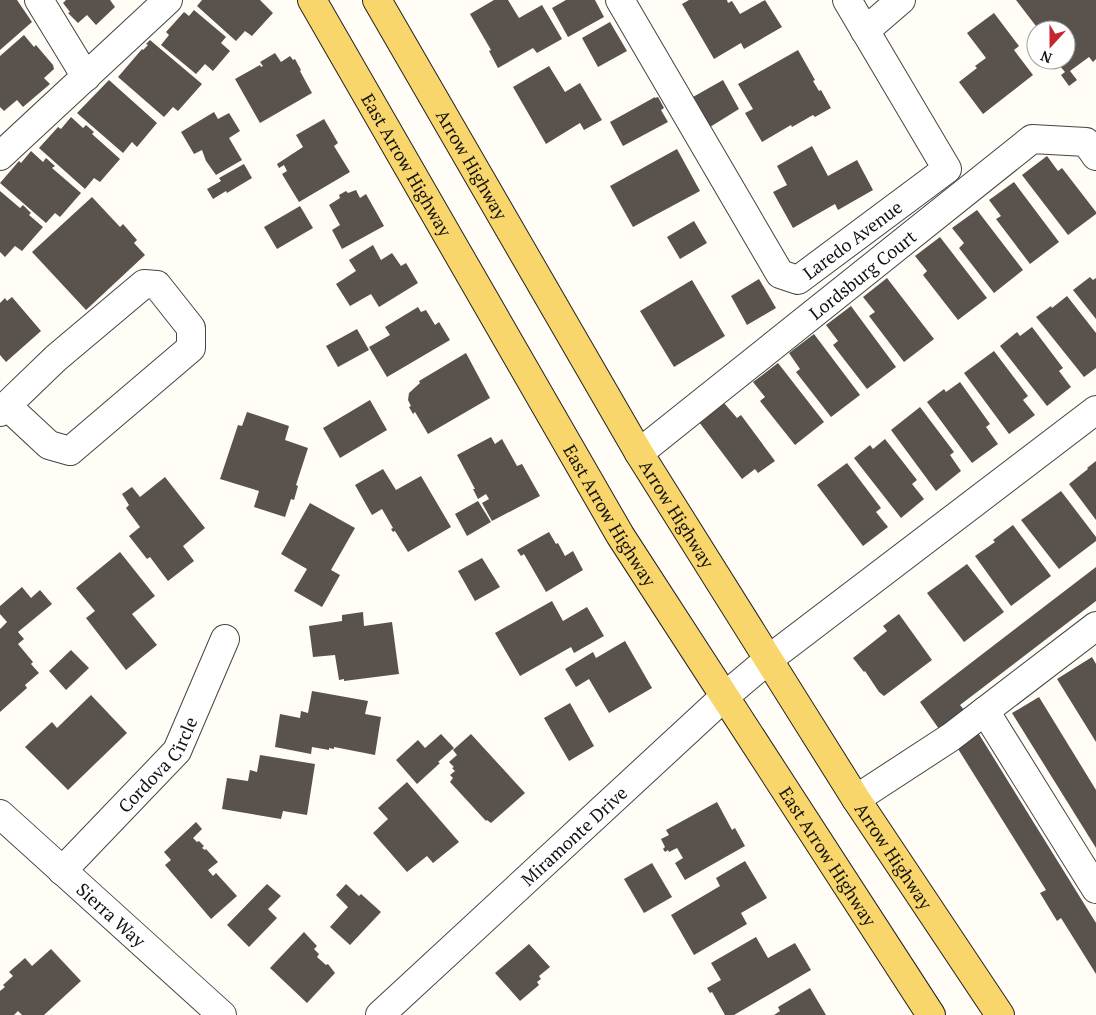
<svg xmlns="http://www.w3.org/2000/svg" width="1096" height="1015" font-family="'PT Serif',serif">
<rect width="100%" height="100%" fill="#fffdf5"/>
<g fill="#5a524d">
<path d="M0,0H17L32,22L0,50Z"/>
<path d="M66,0H110L115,7L96,25L87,15L78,23L68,13L70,12L63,3Z"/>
<path d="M202,0H260L273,13L252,36L245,31L236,41L197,6Z"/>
<path d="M494,0H508L519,18L542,5L562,39L537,53L533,48L498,68L489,51L491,50L470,14Z"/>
<path d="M566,0H595L604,17L568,37L552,8Z"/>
<path d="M689,0H727L728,3L732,1L740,14L765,0L782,27L744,49L741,43L714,59L682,4Z"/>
<path d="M1016,0H1096V59L1093,62L1089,57L1070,71L1077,80L1069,86L1061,75L1065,72L1055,60H1066V30H1047L1044,27L1039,30Z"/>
<path d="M194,10L226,37L221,43L230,51L213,71L205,64L196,74L161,45L169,35L166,32L184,12L189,16Z"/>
<path d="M994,13L1019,46L1014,50L1033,75L983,114L959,82L977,68L975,66L986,58L967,33Z"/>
<path d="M610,22L627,51L598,67L582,38Z"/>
<path d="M24,35L34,47L36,45L53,65L54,69L44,78L50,84L23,107L17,100L4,111L0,107V56Z"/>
<path d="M150,40L202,84L178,111L173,107L164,117L118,77L142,49L143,50L148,45L146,44Z"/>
<path d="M798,50L815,80L813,81L819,91L821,90L831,108L815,117L813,115L792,127L791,125L762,142L745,113L753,109L738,84Z"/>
<path d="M275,53L281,62L290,56L293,60L295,59L301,70L300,71L312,93L260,123L235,79L260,65L261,67L263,66L260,62Z"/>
<path d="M549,66L565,92L580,83L602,120L584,130L580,123L546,144L513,87Z"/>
<path d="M109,80L157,123L137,147L132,142L123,153L77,113Z"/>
<path d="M723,80L739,109L710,127L693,97Z"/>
<path d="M655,97V98L658,97L664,108L661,110L668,122L623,146L610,122Z"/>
<path d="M214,112L218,119L229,113L240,131L229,138L242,160L216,175L206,161L202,150L194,154L181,132Z"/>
<path d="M71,117L83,128L86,125L94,132L92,134L120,159L100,182L94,178L85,189L39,148L58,127L61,129Z"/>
<path d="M324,119L338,143L334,146L350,172L299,202L282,174L287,171L284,165L279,168L277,164L303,147L296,135Z"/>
<path d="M812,146L828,176L857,160L873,190L838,210L835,204L793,228L773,192L787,185L777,166Z"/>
<path d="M677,149L700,191L633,227L610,186Z"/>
<path d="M31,151L43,162L46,158L55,166L52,168L81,193L60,217L55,213L46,223L0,183L19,161L21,163Z"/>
<path d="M1047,156L1058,171L1062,168L1096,212V214L1068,235L1022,175Z"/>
<path d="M244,164L252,178L227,193L226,191L213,199L207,189L221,181L219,178Z"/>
<path d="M1014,182L1059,242L1030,264L996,219L1001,216L989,200Z"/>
<path d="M356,190L360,198L366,194L384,226L342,249L332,230L340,225L329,205L340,198L339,195L346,191L348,193Z"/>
<path d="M0,191L20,208L23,205L31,213L29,215L43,227L22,251L15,246L5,257L0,252Z"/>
<path d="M92,197L120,227L123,224L137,240L134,243L145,255L86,310L32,252Z"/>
<path d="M300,206L313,228L277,249L264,227Z"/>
<path d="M977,210L1023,270L994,293L959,248L964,243L952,228Z"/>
<path d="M694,221L707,243L680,259L667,237Z"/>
<path d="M940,237L987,298L958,320L923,275L927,271L915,256Z"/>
<path d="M373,245L381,260L392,253L401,266L406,263L418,283L379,307L371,294L350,306L336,284L356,271L349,260Z"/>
<path d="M1090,277L1093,280L1096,278V319L1073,290Z"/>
<path d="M887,278L934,339L904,362L869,316L875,312L863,297Z"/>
<path d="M759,279L776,308L747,325L731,296Z"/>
<path d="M692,280L725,336L674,367L640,311Z"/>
<path d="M1067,296L1096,333V368L1084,377L1036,317L1051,306L1052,308Z"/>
<path d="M12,297L41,331L6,362L0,355V303L5,298L7,301Z"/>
<path d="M851,306L896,367L867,389L833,345L838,341L826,325Z"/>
<path d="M418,307L421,312L426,310L435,325L439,322L450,340L387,377L369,347L390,335L385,327Z"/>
<path d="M1032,327L1063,368L1059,371L1071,387L1047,406L1000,346L1017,332L1020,336Z"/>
<path d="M357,329L369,350L338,367L326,346Z"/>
<path d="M814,334L860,395L831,417L796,372L800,369L789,353Z"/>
<path d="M994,351L1028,396L1023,400L1035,415L1009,434L964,373Z"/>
<path d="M466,353L490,398L428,434L415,412L413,414L409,407L411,406L408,400L409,393L420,383L419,381Z"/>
<path d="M778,363L824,422L795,445L760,401L765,397L753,382Z"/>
<path d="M960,382L990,424L986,427L998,444L972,463L927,402L944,389L946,392Z"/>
<path d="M370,400L387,430L340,458L323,428Z"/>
<path d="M724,403L737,418L741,415L775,461L758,473L755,469L742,479L699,422Z"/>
<path d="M920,407L954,452L950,455L961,471L936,491L891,430Z"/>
<path d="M247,412L289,426L285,440L308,448L296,485L298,486L294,500L291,499L285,517L254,507L259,491L220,479L238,425L242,426Z"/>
<path d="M491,437L495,444L502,439L517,466L522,464L540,496L492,521L482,503L489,499L486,494L478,499L473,489H475L457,455Z"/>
<path d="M885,439L917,480L912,484L924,499L901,518L854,458L870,445L873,449Z"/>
<path d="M1096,461V520L1069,484L1088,469L1087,468Z"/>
<path d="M847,463L881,508L876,512L888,527L863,546L817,485Z"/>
<path d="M383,469L396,490L421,476L451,527L408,552L395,531L393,532L391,529L393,528L382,509L372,515L355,485Z"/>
<path d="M165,477L205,528L183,546L194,561L168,581L150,557L147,559L129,536L140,527L126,508L129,505L122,494L132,487L140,497Z"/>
<path d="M1061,491L1096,537V541L1059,569L1021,520Z"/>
<path d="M478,501L491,522L467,536L455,514Z"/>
<path d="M310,503L355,528L331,570L340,575L322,607L294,591L307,569L281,554Z"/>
<path d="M1013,525L1051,576L1011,606L975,556L995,542L993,540Z"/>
<path d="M549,532L556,544L558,543L565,556L573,551L583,570L546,592L524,554L521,556L517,550Z"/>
<path d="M120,552L155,596L132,614L157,645L126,670L86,618L95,611L76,588Z"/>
<path d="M482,558L500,587L475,601L458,571Z"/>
<path d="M967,564L1004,612L964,642L927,593Z"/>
<path d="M1096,567V601L960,705L965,711L939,729L920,702Z"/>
<path d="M22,587L31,598L40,590L52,604L18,632L24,639L18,644L33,662L31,664L39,673L25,685L27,688L0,712V629L7,622L0,614V606Z"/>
<path d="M552,601L563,621L587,607L604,636L574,653L571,647L520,676L495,633Z"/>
<path d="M363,612L364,626L392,622L399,674L344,681V679L339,680L335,655L313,657L309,626L342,621V615Z"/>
<path d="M899,614L932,660L884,696L879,692L865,671L864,672L853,658L887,631L883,626Z"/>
<path d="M625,641L652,688L609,713L589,679L576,687L565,669L593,652L596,658Z"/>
<path d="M71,650L89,668L66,690L49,671Z"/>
<path d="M1092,657L1096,664V742L1057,679Z"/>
<path d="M312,691L368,701L365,714L381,717L375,755L334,747V749L329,748V750L312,747L311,754L275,747L280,714L300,718L301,711L308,713Z"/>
<path d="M91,695L127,733L68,790L25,747L52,722L57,728Z"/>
<path d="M1039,697L1096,790V848L1012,713Z"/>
<path d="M570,703L594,746L569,761L544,718Z"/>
<path d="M977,731L1096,923V974L1061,918L1057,921L1040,893L1046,890L955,744Z"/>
<path d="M441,734L454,748L438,762L440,763L417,784L396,760L418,740L425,748Z"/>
<path d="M471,734L525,793L491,823L487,820L486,821L450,782L453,778L450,775L455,771L452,768L454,767L449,762L457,755L453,750Z"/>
<path d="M260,755L315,764L307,815L283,811L281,819L222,809L227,778L248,781L250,770L257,772Z"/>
<path d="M407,782L459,842L433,863L427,856L407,872L373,833L388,819L378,808Z"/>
<path d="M717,802L732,830L735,828L745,846L685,880L675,863L683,858L677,848L669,852L668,850L665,852L663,849L665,847L661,839L669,835L666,830Z"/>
<path d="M196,822L202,829L193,838L197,842L199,841L204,846L202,848L205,850L206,849L218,862L208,870L213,876L216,873L237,896L211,919L165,865L171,860L164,852Z"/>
<path d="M745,861L767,898L741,913L747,924L694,955L671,915L720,886L716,878Z"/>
<path d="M652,863L672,897L644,913L624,879Z"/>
<path d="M267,884L281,896L268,909L277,918L249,947L227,925Z"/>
<path d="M346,884L359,896L361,894L381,912L350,945L330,927L348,907L336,895Z"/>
<path d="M304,932L317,946L314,949L319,954L317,957L326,965L328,964L335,973L307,1003L270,968Z"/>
<path d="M756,937L768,958L795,943L811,970L734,1015H725L712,992L710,993L707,988L721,980L711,963Z"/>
<path d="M529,944L550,967L539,976L541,979L537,982L539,985L520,1001L495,973Z"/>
<path d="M51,949L81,981L44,1015H22L18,1011L14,1015H0V991L5,987L3,985L13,976L9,972L25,958L32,966Z"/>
<path d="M810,988L826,1015H774L780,1011L778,1007Z"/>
</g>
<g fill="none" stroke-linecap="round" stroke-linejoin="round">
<defs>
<g id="minor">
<path d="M39,0L86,77"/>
<path id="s1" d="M620,0L780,274L798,280L947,169L847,0"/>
<path d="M865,31L901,0"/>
<path d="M0,156L168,0"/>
<path d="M0,412L56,358L144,284L157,285L191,328V348L70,451L49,445L7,406"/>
<path id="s2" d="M639,453L1032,139L1086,142L1096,156"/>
<path d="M985,711L1096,889"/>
<path d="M856,799L951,737L1096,626"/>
<path id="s3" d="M0,814L222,1015"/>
<path id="s4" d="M62,871L177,751L225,639"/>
<path id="s5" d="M380,1015L724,697L769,659L1096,410"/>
</g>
<g id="major">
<path id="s6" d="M312,0L620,535L931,1015"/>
<path id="s7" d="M377,0L639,453L856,799L1000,1015"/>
</g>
</defs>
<use href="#minor" stroke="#444" stroke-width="30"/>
<use href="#major" stroke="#222" stroke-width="30"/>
<use href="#minor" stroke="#fff" stroke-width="28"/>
<use href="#major" stroke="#f9d66b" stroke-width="28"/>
</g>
<g text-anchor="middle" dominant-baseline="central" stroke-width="5" stroke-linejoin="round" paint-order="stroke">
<g font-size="18" fill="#111" stroke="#fff">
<text stroke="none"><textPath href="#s6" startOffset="190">East Arrow Highway</textPath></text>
<text stroke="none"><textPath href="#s7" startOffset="190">Arrow Highway</textPath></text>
<text stroke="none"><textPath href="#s1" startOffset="404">Laredo Avenue</textPath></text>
<text stroke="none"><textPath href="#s2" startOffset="286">Lordsburg Court</textPath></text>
<text stroke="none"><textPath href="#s7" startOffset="595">Arrow Highway</textPath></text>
<text stroke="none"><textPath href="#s6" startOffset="595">East Arrow Highway</textPath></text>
<text stroke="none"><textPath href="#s4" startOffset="144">Cordova Circle</textPath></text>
<text stroke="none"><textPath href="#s5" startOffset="264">Miramonte Drive</textPath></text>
<text stroke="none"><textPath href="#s6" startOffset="1000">East Arrow Highway</textPath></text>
<text stroke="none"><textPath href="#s7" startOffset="1000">Arrow Highway</textPath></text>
<text stroke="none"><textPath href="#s3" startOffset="150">Sierra Way</textPath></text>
</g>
</g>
<g transform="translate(1051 45) rotate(201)"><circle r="24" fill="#ffffff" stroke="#a0a0a0"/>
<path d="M0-4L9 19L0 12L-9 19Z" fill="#c4262e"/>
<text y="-8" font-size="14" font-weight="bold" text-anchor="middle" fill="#111111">N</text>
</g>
</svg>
